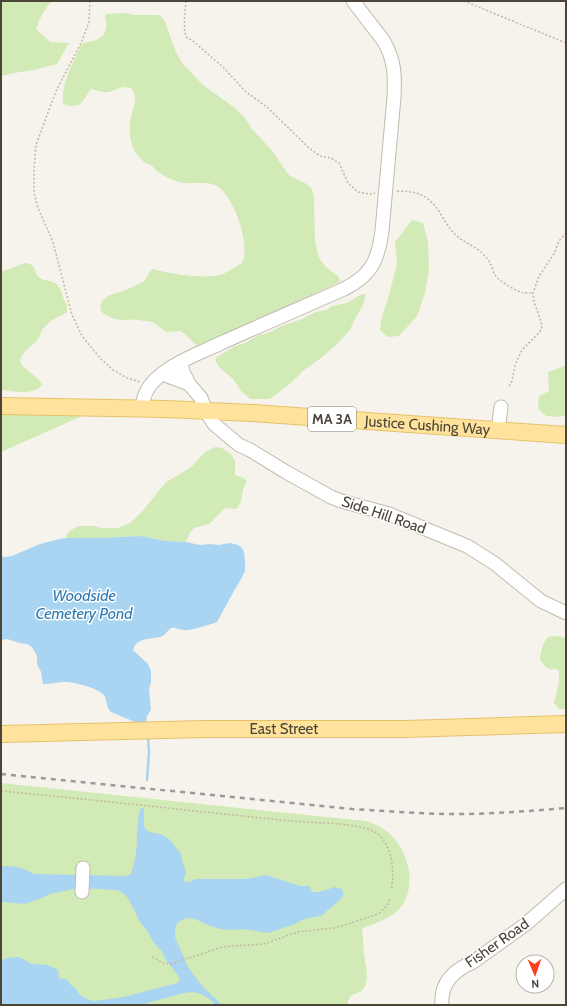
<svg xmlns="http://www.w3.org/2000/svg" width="567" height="1006" font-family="Cabin,sans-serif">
<rect width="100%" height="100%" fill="#f6f3ec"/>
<g fill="#d2eab5">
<path d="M1,1H53C44,8 40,18 36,29L50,42L69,43L57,64L34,70L14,73L1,76Z"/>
<path d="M127,13L133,15H158L161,16L165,22L176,52L182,63L203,85L235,108L244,117L253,130L273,152L283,167L290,176L307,184L311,188L313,192L314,200L315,241L319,258L326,267L339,277L340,282L338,283L201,346H197L185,334L180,331L166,332L153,322L137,320C133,319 129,320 124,320C117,320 110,318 104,314C96,308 102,300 108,296C111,294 116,293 120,292C127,289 136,286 143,282C147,279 148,273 152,269C173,274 202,280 223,274C229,271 236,267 242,263C251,245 234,196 217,186C209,181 193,184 183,183C177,182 163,176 158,172C156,170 154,168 152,166C148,163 144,163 141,159C130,149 128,131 131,117C133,106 139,97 131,88L123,87L109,92H103L91,89C86,95 85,100 79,105C74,106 67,107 63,103C61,83 73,63 81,45C85,42 88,42 93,41C106,37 108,29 105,17L106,14Z"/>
<path d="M412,220L423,223L428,242L429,269L425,293L417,316L399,336L388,337L380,330L381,320L389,295L397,264L395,242Z"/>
<path d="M25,263C38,264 32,272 40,278C45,282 55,279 59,287C63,292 62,299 67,304V312C62,316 56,317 51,321C48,324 44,327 42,330C41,333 40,336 38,339C34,345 18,354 21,363C26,373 39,375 42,385C33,396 13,391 1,390V273L3,271Z"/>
<path d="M366,294L363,305L354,321L350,330L337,344L321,358L303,371L291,383L270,399H250L242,392L232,378L222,370L217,364L215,360L217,357L235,346L245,343L259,335L268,333L282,326L302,319L316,312L326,310L332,306L347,303L360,295Z"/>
<path d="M565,366H566V415L559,417L546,416L538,408L539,396L549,391L548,372Z"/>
<path d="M1,414L82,416L1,452Z"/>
<path d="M215,447L222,448L231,454L232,456L235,461V475L244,478L247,482C245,485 243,488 243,491C241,499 242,503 236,509L225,508L209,524L194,528L189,534L186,542L165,541L141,536L101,538H66L67,534L71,530L79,526H95L101,528H118L130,523L141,513L166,482L187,470L193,465L205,452Z"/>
<path d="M558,636L566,638V709H559L554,703L559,682V671C555,668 554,670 550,669C545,668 543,663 540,660C541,649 542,646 548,637Z"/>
<path d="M1,783L288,813L366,821C377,824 389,831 396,841C412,861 416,894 396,912C388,919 372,925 362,928C363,936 363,945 364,953C365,964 370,978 364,988C357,997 350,990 347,1005H1Z"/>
</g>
<g fill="#a9d4f2">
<path d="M141,536L165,541L186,542L200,545L211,544L219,545L230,543L238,545L241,547L244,552L245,561V571L240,581L235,589L217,622C208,625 197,629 187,630C182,631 175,627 172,628C168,629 166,634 163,636C153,640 137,636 133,650L148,664L151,671V683L149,689L151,710L147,716L146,722L145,723L138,724L135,722L111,712C106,707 107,700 104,695C98,688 74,682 65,682C58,682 50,684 43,684L41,672L37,664V656L32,647L27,644L20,643L7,639L1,640V556L5,557L12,556L40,544L59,539L66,538H101Z"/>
<path d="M143,808L144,810V826L146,830L149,832L160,834L169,839L181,854L183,864L186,871V875L183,879L185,882L192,881L195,879H246L266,875L300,886H309L312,892H319L335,887L341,889L343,892V896L340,900L321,916L304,919L295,924L268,933L243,929L230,930L220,929L205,924L196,919L187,918L178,922L176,926L175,931V937L188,967L203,987L222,1005H215L211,1000L203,995L198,993L192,992L184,993L140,1005H1V961L7,958L18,957L25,960L31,964L47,965L58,970L59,978L67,979L71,985L75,987L79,994L89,1000L95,1001L124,997L177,983L179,981V977L166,960L162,952L153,941L146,929L140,922L128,898L122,892L117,890L79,888L50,894L40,899L24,904L4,902L1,903V866C14,866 23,867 34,874L125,876L130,875C140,856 135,829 140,809Z"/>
</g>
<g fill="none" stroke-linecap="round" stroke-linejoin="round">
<path stroke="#a9d4f2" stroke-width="2.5" d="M147,780L149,752L148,738"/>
<defs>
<g id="minor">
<path d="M181,362L183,372L189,384L201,398L206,411L214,424L227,435L239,445L250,450L286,472L331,497L341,501L389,514L467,546L494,563L541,601L566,613"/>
<path d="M162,374L189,384"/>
<path d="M142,409C143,390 153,380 167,370C183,359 202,352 219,344C261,325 303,307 344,289C372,275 378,260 382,231L394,97C395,75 395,60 383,40L353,1"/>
<path d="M498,430L501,407"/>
<path d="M82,892L83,868"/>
<path d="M442,1005C440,983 454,970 473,962L526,924L566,889"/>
</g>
<g id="major">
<path id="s1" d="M1,406L166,409L252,413L566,435"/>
<path id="s2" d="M1,734L205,729H405L566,724"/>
</g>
</defs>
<use href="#minor" stroke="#c2bbae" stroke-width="15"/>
<use href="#major" stroke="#e6c16a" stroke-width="18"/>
<g stroke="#c4b79f" stroke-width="1.5" stroke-dasharray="2 2" stroke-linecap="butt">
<path d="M90,1L89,22L81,43L56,91L36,145L34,169V193L38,208L53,242L72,315L82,336L101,359L113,370L127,378L140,382"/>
<path d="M186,1C185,13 183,25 186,37L193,41L224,68L245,91L268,108L309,148L320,156L331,158L339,163L348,183L358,192L370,194L375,193"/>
<path d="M464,1L566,43"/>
<path d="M397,191C417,191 429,195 440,213C445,221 449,229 456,235C465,244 478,247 485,256C488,259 490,263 492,267C493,269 493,273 495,275C500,282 516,291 524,293C526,293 530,293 533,293"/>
<path d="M509,386L512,381L515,365L522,350L538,334L541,330L542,326L539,315L534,302L533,293L539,276L554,254L559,241L566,233"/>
<path d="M1,791C97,800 193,811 290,821C310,823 364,822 378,834C392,845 395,873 391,890"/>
<path d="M152,957L163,963L171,964L219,948L231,946L264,944L297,932L334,928L348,924L378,914L387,906L390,898"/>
</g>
<use href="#minor" stroke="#fff" stroke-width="13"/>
<use href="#major" stroke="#ffe39c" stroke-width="16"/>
<path stroke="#9a9a9a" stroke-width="2.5" stroke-dasharray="5 5" stroke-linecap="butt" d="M1,774L352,809C387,811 421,814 456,814C493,814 529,811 566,808"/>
</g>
<g text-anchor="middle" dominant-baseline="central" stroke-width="3" stroke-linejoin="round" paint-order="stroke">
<rect fill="#fff" stroke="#817c74" stroke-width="1" x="308" y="407" width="48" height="24" rx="3"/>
<g font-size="14" font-weight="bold" fill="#4b4439">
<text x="332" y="419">MA 3A</text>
</g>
<g font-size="15" fill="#4b4439" stroke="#fff">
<text stroke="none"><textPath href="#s1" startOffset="427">Justice Cushing Way</textPath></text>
<text transform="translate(384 515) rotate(19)">Side Hill Road</text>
<text stroke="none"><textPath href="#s2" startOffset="283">East Street</textPath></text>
<text transform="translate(497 943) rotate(-35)">Fisher Road</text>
</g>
<g font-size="16" font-style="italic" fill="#2e7ab2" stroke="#fff">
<text x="84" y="595">Woodside<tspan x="84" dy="18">Cemetery Pond</tspan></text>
</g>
</g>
<rect width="567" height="1006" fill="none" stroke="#4b4439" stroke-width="4"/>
<g transform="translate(535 974) rotate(178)"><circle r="19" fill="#ffffff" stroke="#b7b4b0"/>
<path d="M0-3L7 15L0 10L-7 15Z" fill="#fc3f1d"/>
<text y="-6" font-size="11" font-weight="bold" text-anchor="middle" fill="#4b4439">N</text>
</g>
</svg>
